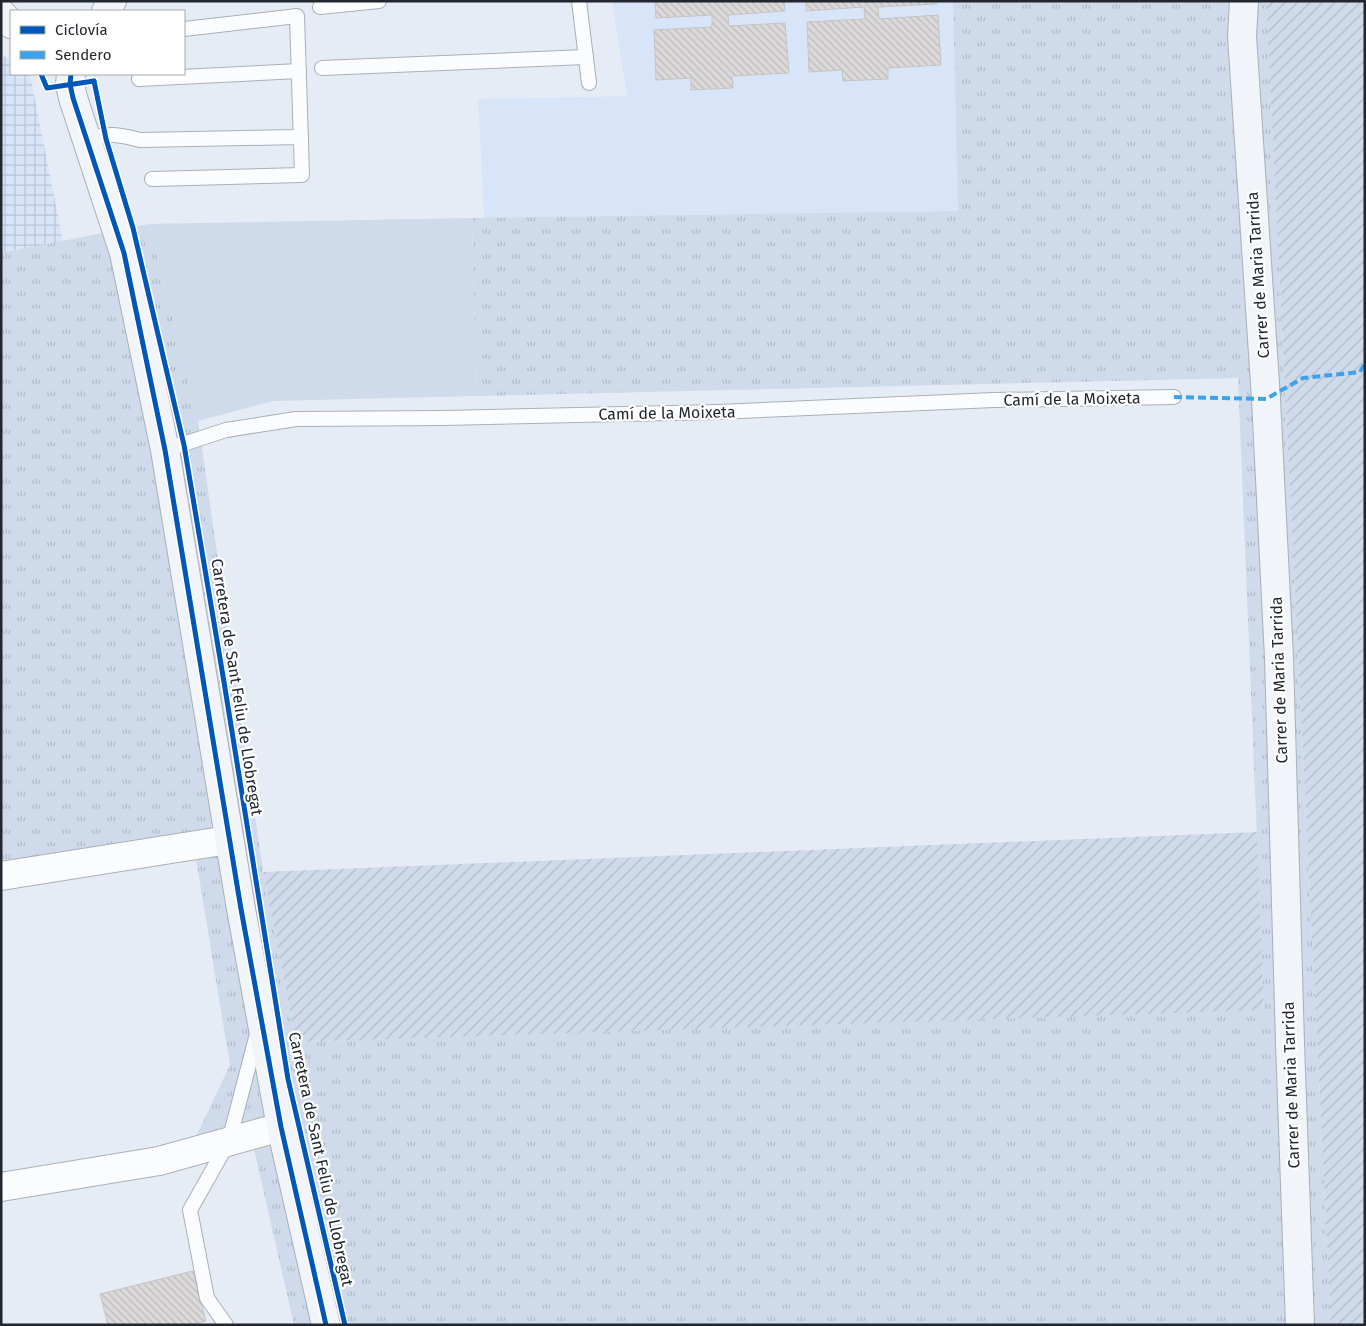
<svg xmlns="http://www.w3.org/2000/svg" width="1366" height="1326" font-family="'Fira Sans',sans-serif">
<defs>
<pattern id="industrial-grid" width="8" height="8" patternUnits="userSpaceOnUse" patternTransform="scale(1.25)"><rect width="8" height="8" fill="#d8e5f9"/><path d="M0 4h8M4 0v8" fill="none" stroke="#b9c4d6"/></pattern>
<pattern id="grass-tufts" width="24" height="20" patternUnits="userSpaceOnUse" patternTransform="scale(1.25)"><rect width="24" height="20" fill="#cfdaeb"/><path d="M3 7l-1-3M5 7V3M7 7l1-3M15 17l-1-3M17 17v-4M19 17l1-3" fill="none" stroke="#b1bbca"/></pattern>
<pattern id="garden-furrows" width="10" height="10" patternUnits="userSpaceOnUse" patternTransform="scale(1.25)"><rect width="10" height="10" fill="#cfdaeb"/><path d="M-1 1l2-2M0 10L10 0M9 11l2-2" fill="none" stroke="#b1bbca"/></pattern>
<pattern id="building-back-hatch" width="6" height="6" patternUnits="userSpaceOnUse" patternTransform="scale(1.25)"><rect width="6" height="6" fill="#dcd9da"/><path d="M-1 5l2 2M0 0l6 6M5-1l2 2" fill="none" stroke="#bcbabb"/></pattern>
</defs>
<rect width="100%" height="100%" fill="#e5ecf6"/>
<path fill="#d8e5f9" d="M612,1H953L958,211L484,218L478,99L627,96Z"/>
<path fill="url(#industrial-grid)" d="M1,55L11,59V74H30L63,242L1,253Z"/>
<path fill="url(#grass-tufts)" d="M953,1H1266L1331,1325H294L254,1149L193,1143L230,1065L195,853L1,883V253L149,224L198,421L263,872L296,1042L1264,1009L1238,378L476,396L472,218L958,211Z"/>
<path fill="#cfdaeb" d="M472,218L476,396L273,401L198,421L149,224Z"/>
<g fill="url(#garden-furrows)">
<path d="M1266,1H1365V1325H1331Z"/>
<path d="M1257,832L1264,1010L296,1042L263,872Z"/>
</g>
<g fill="url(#building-back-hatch)" stroke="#c5c4c6">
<path d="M655,1H784L785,11L728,15L729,26L785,23L789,73L732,76L733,88L691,90V78L656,80L654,30L712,27V15L656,18Z"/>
<path d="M806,1H937V4L878,7L879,19L938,15L941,65L888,68V79L843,81L842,70L809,72L807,22L865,19L864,7L806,11Z"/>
<path d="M193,1271L206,1321L191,1325H108L100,1294Z"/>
</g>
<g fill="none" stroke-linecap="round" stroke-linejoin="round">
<defs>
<g id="lane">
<path d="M579,1L589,83"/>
<path d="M320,7L379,1"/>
<path d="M322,68L586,57"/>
<path d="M141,74L139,79L299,71"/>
<path d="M87,139C110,133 117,134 140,140L301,137"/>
<path d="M152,179L302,175L297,16L184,29"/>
<path d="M165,450L226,430L296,419L444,418L718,412L994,400L1174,397"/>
<path d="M226,1325L207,1298L190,1210L229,1141L257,1034"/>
</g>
<g id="street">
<path d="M1,876L228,840"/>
<path d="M1,1187L159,1161L281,1127"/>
</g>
<g id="secondary">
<path d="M1244,1L1242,36L1266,399L1279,658L1290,1043L1300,1325"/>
<path d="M106,11L112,1"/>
<path d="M1,13L11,24"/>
<path d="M71,74L70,84L73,98L124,253L165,450L241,909L281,1127L326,1325"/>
</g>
</defs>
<use href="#lane" stroke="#aab0b7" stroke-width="16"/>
<use href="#street" stroke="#aab0b7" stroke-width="30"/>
<use href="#secondary" stroke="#aab0b7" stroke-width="30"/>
<use href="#lane" stroke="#fbfcfe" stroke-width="14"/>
<use href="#street" stroke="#fbfcfe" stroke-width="28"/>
<use href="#secondary" stroke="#f1f4f8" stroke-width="28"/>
<path stroke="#3ea2eb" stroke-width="4" stroke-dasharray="8 4" stroke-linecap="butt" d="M1174,397L1266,399L1303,378L1360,372L1365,363"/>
<defs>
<g id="cycleway">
<path d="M41,74L47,88L94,81"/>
<path d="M71,74L70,84L73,98L124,253L165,450L241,909L281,1127L326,1325"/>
<path d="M94,81L106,139L133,228L184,445L224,682L288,1079L345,1325"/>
</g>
</defs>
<use href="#cycleway" stroke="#fff" stroke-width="8"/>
<use href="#cycleway" stroke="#0057b8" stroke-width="5"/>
</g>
<g text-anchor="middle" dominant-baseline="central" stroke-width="4.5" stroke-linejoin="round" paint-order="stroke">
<g font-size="16" fill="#22272f" stroke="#fff">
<text transform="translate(1258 275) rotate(-94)">Carrer de Maria Tarrida</text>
<text transform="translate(1072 399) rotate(-1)">Camí de la Moixeta</text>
<text transform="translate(667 413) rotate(-1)">Camí de la Moixeta</text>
<text transform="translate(1279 680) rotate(-92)">Carrer de Maria Tarrida</text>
<text transform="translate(237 687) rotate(81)">Carretera de Sant Feliu de Llobregat</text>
<text transform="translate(1291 1085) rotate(-92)">Carrer de Maria Tarrida</text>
<text transform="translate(321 1159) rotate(78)">Carretera de Sant Feliu de Llobregat</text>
</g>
</g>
<rect width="1366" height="1326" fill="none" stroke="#22272f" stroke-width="5"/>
<rect x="10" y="10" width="175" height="65" fill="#ffffff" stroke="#a7a9ac"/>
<rect x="20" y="26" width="25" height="8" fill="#0057b8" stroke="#a7a9ac"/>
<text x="55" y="35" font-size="15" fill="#22272f">Ciclovía</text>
<rect x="20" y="51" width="25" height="8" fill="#3ea2eb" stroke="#a7a9ac"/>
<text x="55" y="60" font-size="15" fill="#22272f">Sendero</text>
</svg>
